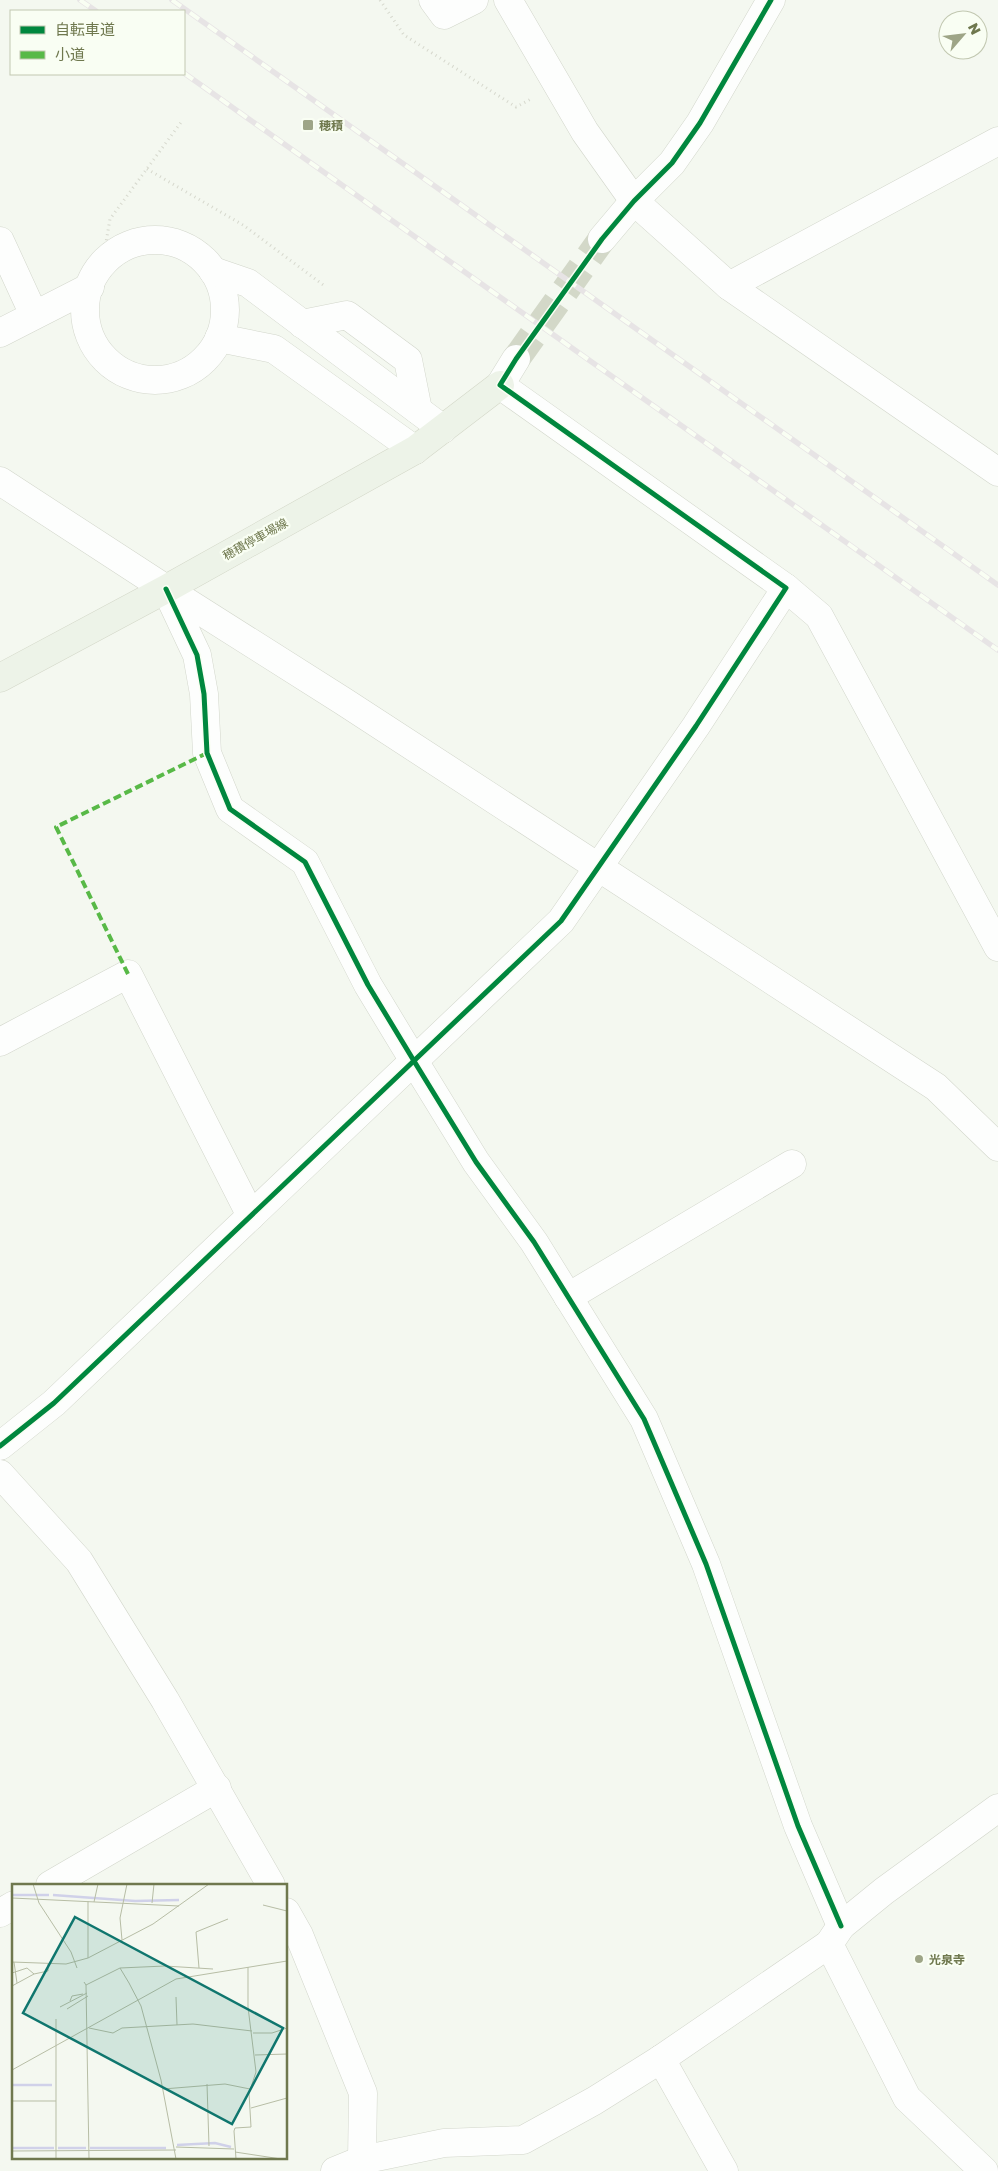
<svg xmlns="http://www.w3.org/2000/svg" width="998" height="2171" font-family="'Golos Text','Noto Sans JP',sans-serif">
<rect width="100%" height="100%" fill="#f4f8f0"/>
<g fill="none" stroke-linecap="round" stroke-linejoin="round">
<path stroke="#d3d8c8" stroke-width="28" stroke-dasharray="28 14" stroke-linecap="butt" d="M516,359L602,239"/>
<defs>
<g id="minor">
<path d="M433,0L444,15L474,0"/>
<path d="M508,0L585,132L634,201L729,286L998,141"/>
<path d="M602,239L634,201L672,163L700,123L771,0"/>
<circle cx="155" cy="310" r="70"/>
<path d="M0,241L34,315"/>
<path d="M213,271L248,283L443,429"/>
<path d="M729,286L998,472"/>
<path d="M302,324L347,315L408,360L418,410"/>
<path d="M0,333L90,287"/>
<path d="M219,338L274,349L415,450"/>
<path d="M0,481L166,589L343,701L936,1087L998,1147"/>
<path d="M786,588L819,616L998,947"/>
<path d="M166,589L197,655L204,694L207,753L230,809L305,862L368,985L414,1061L476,1162L534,1242L644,1419L706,1564L798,1826L841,1926"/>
<path d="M0,1042L128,974L251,1216"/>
<path d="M568,1297L792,1164"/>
<path d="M0,1446L54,1403L561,921L696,726L786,588L500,385L516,359"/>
<path d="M0,1474L79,1561L165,1700L271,1885"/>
<path d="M50,1885L217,1788"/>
<path d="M286,1912L299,1935L363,2093L362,2160"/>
<path d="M0,1913L14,1905"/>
<path d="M829,1944L907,2098L984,2171"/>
<path d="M661,2059L724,2171"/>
<path d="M335,2171L362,2160L444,2143L523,2140L594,2101L661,2059L829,1944L841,1926L884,1891L998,1808"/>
</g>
<path id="major" d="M0,678L166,589L415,450L500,385"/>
</defs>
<use href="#minor" stroke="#d2d6cb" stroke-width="29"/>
<use href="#major" stroke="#d3d7c8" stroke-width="29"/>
<g stroke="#d6d8cd" stroke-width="3" stroke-dasharray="1 4" stroke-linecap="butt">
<path d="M380,0L404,35L516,107L531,99"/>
<path d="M147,169L243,225L326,287"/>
<path d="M103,260L110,219L182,121"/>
</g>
<use href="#minor" stroke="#fdfefd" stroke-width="28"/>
<use href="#major" stroke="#edf3e8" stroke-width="28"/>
<defs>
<g id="rail">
<path d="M80,0L96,11"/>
<path d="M172,0L998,585"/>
<path d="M184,73L998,650"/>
</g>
</defs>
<use href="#rail" stroke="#e7e4e5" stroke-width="5.5"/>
<use href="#rail" stroke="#f9fef3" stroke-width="4" stroke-dasharray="11" stroke-linecap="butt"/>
<path stroke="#58b947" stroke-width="4" stroke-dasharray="8 4" stroke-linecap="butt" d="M128,974L56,827L207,753"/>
<defs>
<g id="cycleway">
<path d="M166,589L197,655L204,694L207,753L230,809L305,862L368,985L414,1061L476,1162L534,1242L644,1419L706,1564L798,1826L841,1926"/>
<path d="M0,1446L54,1403L561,921L696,726L786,588L500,385L516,359L602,239L634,201L672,163L700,123L771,0"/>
</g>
</defs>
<use href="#cycleway" stroke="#f9fef3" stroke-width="8"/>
<use href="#cycleway" stroke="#00873e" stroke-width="5"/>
</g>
<g fill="#9ea587" stroke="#f9fef3" stroke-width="2">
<rect x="302" y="119" width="12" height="12" rx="2.5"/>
<circle cx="919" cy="1959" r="5"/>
</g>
<g text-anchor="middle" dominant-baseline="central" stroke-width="4.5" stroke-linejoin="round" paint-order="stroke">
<g font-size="12" font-weight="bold" fill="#6f784e" stroke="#f9fef3" text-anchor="start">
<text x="319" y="125">穂積</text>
<text x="929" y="1959">光泉寺</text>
</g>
<g font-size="12" fill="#6f784e" stroke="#f9fef3">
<text transform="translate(255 539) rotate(-29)">穂積停車場線</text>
</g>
</g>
<g transform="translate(12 1884)">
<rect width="275" height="275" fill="#f4f8f0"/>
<path fill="none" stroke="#d0d1e9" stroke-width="2.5" d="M0,11H37M41,11L123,17L167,16M0,201H40M165,261L203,259L219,263M0,264H42M46,264H74M78,264H154"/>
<path fill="none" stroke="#b7bda5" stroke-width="1" d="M21,0L27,19L59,68L65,84M0,14L167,22M82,18L86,0M140,19L142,0M251,21L275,27M110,56L108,34L115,0M76,74L141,40L197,0M0,78L54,80L76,74V17M2,78L5,99M108,84L153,82L201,85M187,84L184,48L216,35M0,89L15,84L22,90M72,98L74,101L108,84L117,99L129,122L149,196L164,275M74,101L77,275M0,102L22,90L36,87V80M164,113L165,141M58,117L60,112L71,110M48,123L75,109M55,125L76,112M44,135V275M77,144L101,149L110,144L181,140L240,147M241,149H260L275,144M243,171L275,170M0,186L164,95L275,77M195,200L197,262M151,205L213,200L238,205M0,217H44M239,224L275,214M164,263L222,265M0,267L164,266M223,268L269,275M224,275L222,247L223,244L239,243L237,209L244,188L236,123V83"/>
<path fill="#0f766e" fill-opacity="0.15" stroke="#0f766e" stroke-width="2.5" d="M63,33L271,144L220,240L11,129Z"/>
<rect width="275" height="275" fill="none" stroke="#6f784e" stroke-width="2.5"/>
</g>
<rect x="10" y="10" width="175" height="65" fill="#f9fef3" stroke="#c2c8b1"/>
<rect x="20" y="26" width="25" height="8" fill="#00873e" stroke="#c2c8b1"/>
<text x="55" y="35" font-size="15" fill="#6f784e">自転車道</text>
<rect x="20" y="51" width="25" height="8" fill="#58b947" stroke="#c2c8b1"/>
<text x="55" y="60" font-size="15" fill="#6f784e">小道</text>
<g transform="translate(963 35) rotate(62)"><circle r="24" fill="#f9fef3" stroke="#c2c8b1"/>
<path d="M0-4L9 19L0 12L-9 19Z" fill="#9ea587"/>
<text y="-8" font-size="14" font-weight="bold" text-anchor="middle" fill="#6f784e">N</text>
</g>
</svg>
